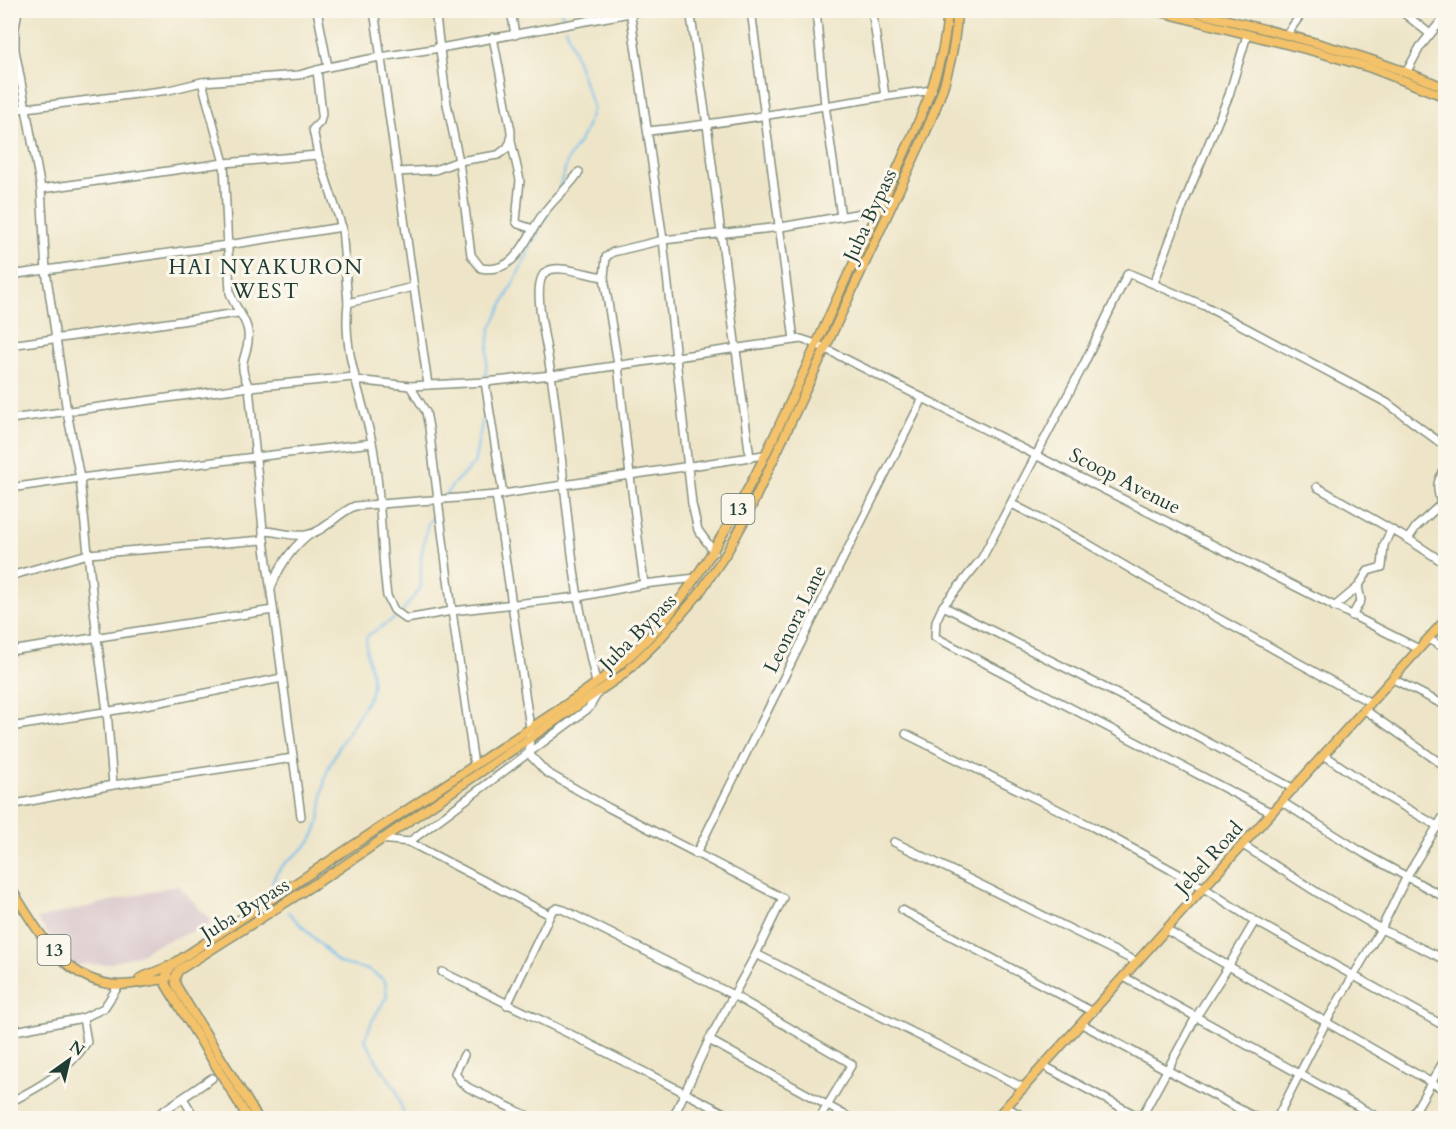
<svg xmlns="http://www.w3.org/2000/svg" width="1456" height="1129" font-family="Cardo,serif">
<rect width="100%" height="100%" fill="#fbf7ec"/>
<filter id="ink" filterUnits="userSpaceOnUse"><feTurbulence type="fractalNoise" baseFrequency=".0167" numOctaves="2"/><feDisplacementMap in="SourceGraphic" scale="12" xChannelSelector="R" yChannelSelector="G"/><feConvolveMatrix kernelMatrix="1 2 1 2 8 2 1 2 1" color-interpolation-filters="sRGB"/></filter>
<filter id="wash" filterUnits="userSpaceOnUse"><feTurbulence type="fractalNoise" baseFrequency=".008" numOctaves="4" result="noise"/><feDisplacementMap in="SourceGraphic" scale="24" xChannelSelector="R" yChannelSelector="G"/><feGaussianBlur stdDeviation="1.35" result="paint"/><feColorMatrix in="noise" values="0 0 0 0 0 0 0 0 0 0 0 0 0 0 0 0 0 1.4 0 .05"/><feComposite in="paint" operator="in"/></filter>
<g filter="url(#wash)">
<rect width="100%" height="100%" fill="#eee5c8"/>
<path fill="#d2bdc5" d="M178,885L211,921L207,925L208,926L153,946L141,954L107,964L75,965L62,952L37,919Z"/>
<g fill="none" stroke-linecap="round" stroke-linejoin="round">
<g stroke="#75beee" stroke-width="2">
<path d="M561,10L564,22"/>
<path d="M558,192L568,159L584,134L593,108L566,28"/>
<path d="M485,380L490,330L549,211"/>
<path d="M445,496L454,483L474,464L486,404"/>
<path d="M402,612L421,587V556L428,523L437,512"/>
<path d="M272,886C276,860 303,857 314,835C324,815 320,792 327,772C337,744 357,721 370,695C378,673 362,657 367,636L398,616"/>
<path d="M288,912L339,963L369,970L385,981L387,996L372,1021L365,1039L377,1062L396,1089L405,1118"/>
</g>
</g>
</g>
<g filter="url(#ink)">
<g fill="none" stroke-linecap="round" stroke-linejoin="round">
<defs>
<g id="minor">
<path d="M317,10L328,67"/>
<path d="M374,10L428,385"/>
<path d="M435,10L447,104L459,161L471,255L481,268C517,275 526,236 543,214C554,198 568,189 579,172"/>
<path d="M511,10L515,35"/>
<path d="M630,10L663,240L692,504L698,530L714,552"/>
<path d="M690,10L707,125L750,458"/>
<path d="M751,10L794,340"/>
<path d="M816,10L825,105L841,217"/>
<path d="M872,10L885,96"/>
<path d="M1400,10L1430,34"/>
<path d="M1287,34L1304,10"/>
<path d="M317,70L322,114L320,122L313,129L318,155L342,227L348,303C342,351 362,396 372,442C382,492 380,545 387,596L394,610L406,619L452,611L578,597L644,584L696,578"/>
<path d="M1407,71L1420,47L1446,15"/>
<path d="M202,82L224,163L230,293C234,307 247,319 248,332C251,356 234,358 249,387L264,540L301,816"/>
<path d="M10,110L169,90L202,82L299,75L328,67L380,57L440,48L646,10"/>
<path d="M648,131C743,122 837,102 932,90"/>
<path d="M511,141L520,180L516,221L518,224L533,229"/>
<path d="M397,172L435,170L459,161L498,155L507,148L511,141V131L493,37"/>
<path d="M41,189L224,163L318,155"/>
<path d="M10,275L227,245L342,227"/>
<path d="M1154,283L1186,198L1229,95L1247,35"/>
<path d="M348,303L413,287"/>
<path d="M10,345L238,313"/>
<path d="M355,380L410,386L485,382L552,375L801,339L816,344L1419,649"/>
<path d="M485,382L503,494"/>
<path d="M410,386L426,412L429,428L452,611L474,765"/>
<path d="M10,419L249,387L354,377"/>
<path d="M1317,487L1408,539L1446,564"/>
<path d="M10,488L80,478L372,443"/>
<path d="M496,495L530,728L529,754L546,772L609,808L783,898L756,954L709,1040L673,1118"/>
<path d="M1012,504L1083,541L1149,580L1371,703"/>
<path d="M263,531C277,531 292,537 306,535C325,532 337,513 355,506L496,495L764,455"/>
<path d="M1408,539L1416,527L1441,504C1437,489 1435,481 1446,469"/>
<path d="M10,576L88,554L264,540"/>
<path d="M644,584L630,476L618,365L604,277L606,257L613,252L663,240L781,227L879,210"/>
<path d="M271,588C279,566 290,550 308,535"/>
<path d="M943,606L1145,708L1294,789"/>
<path d="M1334,607L1358,587L1368,571L1382,567L1384,545L1391,530"/>
<path d="M1352,616L1361,600L1358,587"/>
<path d="M1428,639L1446,649"/>
<path d="M10,651L273,610"/>
<path d="M1393,679L1446,706"/>
<path d="M596,683C590,654 583,626 578,597C564,510 561,421 544,334C542,321 533,281 546,272C558,263 590,276 604,277"/>
<path d="M1365,710L1446,767"/>
<path d="M10,727L135,707L282,678"/>
<path d="M906,734L1093,827L1204,888L1255,921L1446,1027"/>
<path d="M1324,755L1382,794L1446,831"/>
<path d="M113,785L293,758"/>
<path d="M1282,802L1365,854L1446,898"/>
<path d="M10,805L113,785L107,711L97,638L80,478L67,412L46,271L41,189L15,50V28L18,10"/>
<path d="M1272,813L935,637L936,621L943,606L982,558L1083,366L1128,273L1205,306L1387,403L1446,447"/>
<path d="M381,839L409,842L550,915"/>
<path d="M409,842L589,708L598,693"/>
<path d="M894,842L1137,962"/>
<path d="M1243,845L1318,893L1381,929L1446,960"/>
<path d="M696,854L923,398"/>
<path d="M902,910L1093,1012"/>
<path d="M1166,930L1446,1091"/>
<path d="M756,954L1024,1088"/>
<path d="M442,972L578,1038L734,1118"/>
<path d="M1124,977L1379,1118"/>
<path d="M507,1005L552,911L557,908L564,910L733,995L852,1064L820,1118"/>
<path d="M1082,1024L1256,1118"/>
<path d="M10,1032L83,1018L104,1008L119,985"/>
<path d="M709,1040L850,1118"/>
<path d="M464,1055L455,1073L461,1082L469,1088L532,1118"/>
<path d="M1044,1066L1141,1118"/>
<path d="M183,1098L195,1118"/>
<path d="M10,1102C40,1087 68,1071 87,1042L83,1018"/>
<path d="M1006,1107L1026,1118"/>
<path d="M153,1118L212,1078"/>
<path d="M1141,1118L1196,1017L1228,967L1255,921"/>
<path d="M1277,1118L1326,1022L1381,929L1407,876L1446,812"/>
<path d="M1411,1118L1446,1057"/>
</g>
<g id="major">
<path d="M1153,10L1317,52L1371,68L1446,97"/>
<path d="M1186,10C1275,31 1361,52 1446,88"/>
<path d="M10,887C37,928 63,983 119,985C134,985 150,981 165,979L168,977"/>
<path d="M140,978L172,965"/>
<path d="M248,1118L166,985C164,976 168,971 173,964C277,896 381,828 484,759C549,714 626,673 674,608C749,508 794,391 846,279C865,240 883,202 900,163C923,113 945,66 948,10"/>
<path d="M258,1118L177,987C174,980 175,976 179,970L340,868L624,674L659,640L698,595L727,552L747,516L920,145C940,101 956,59 957,10"/>
<path d="M996,1118L1446,619"/>
</g>
</defs>
<use href="#minor" stroke="#86917e" stroke-width="10"/>
<use href="#major" stroke="#86917e" stroke-width="11"/>
<use href="#minor" stroke="#fff" stroke-width="7"/>
<use href="#major" stroke="#f3c26a" stroke-width="8"/>
</g>
</g>
<g text-anchor="middle" dominant-baseline="central" stroke-width="6" stroke-linejoin="round" paint-order="stroke">
<g fill="#fbf7ec" stroke="#61756b" stroke-width="1.5">
<rect x="721.5" y="494" width="33" height="30" rx="4.5"/>
<rect x="37.5" y="935" width="33" height="30" rx="4.5"/>
</g>
<g font-size="18" font-weight="bold" fill="#1f3d34">
<text x="738" y="509">13</text>
<text x="54" y="950">13</text>
</g>
<g font-size="20" fill="#1f3d34" stroke="#fbf7ec">
<text transform="translate(870 215) rotate(-65)">Juba Bypass</text>
<text transform="translate(1125 481) rotate(27)">Scoop Avenue</text>
<text transform="translate(795 619) rotate(-64)">Leonora Lane</text>
<text transform="translate(638 632) rotate(-45)">Juba Bypass</text>
<text transform="translate(1209 858) rotate(-48)">Jebel Road</text>
<text transform="translate(245 909) rotate(-32)">Juba Bypass</text>
</g>
<g font-size="21" letter-spacing="1.5" fill="#1f3d34" stroke="#fbf7ec">
<text x="266" y="267">HAI NYAKURON<tspan x="266" dy="24">WEST</tspan></text>
</g>
</g>
<rect width="1456" height="1129" fill="none" stroke="#fbf7ec" stroke-width="36"/>
<g transform="translate(69 1060) rotate(34)" stroke="#fbf7ec" stroke-width="4.5" paint-order="stroke">
<path d="M0-4.5L10 22L0 15L-10 22Z" fill="#1f3d34"/>
<text y="-9" font-size="16" font-weight="bold" text-anchor="middle" fill="#1f3d34">N</text>
</g>
</svg>
